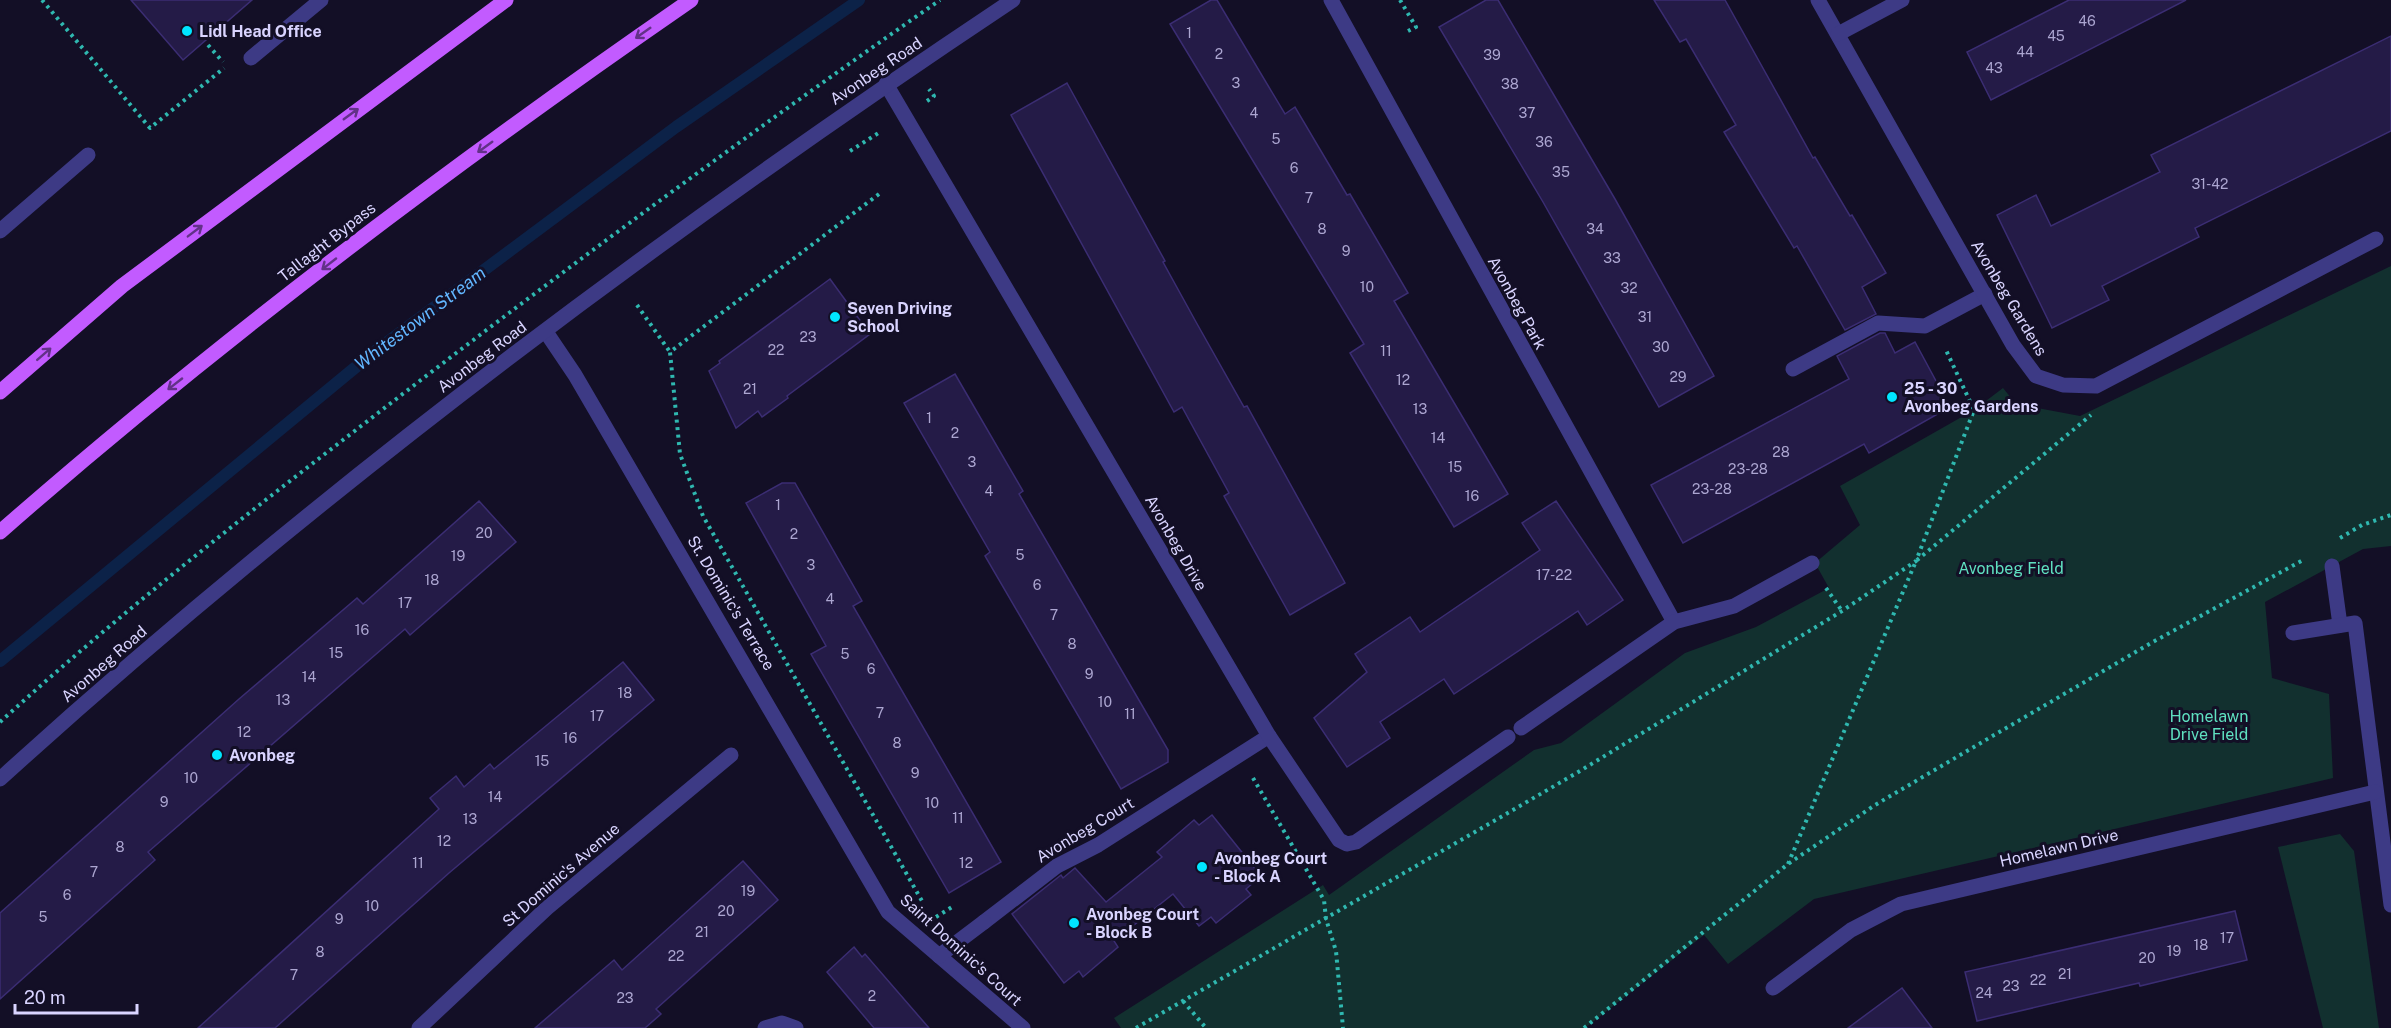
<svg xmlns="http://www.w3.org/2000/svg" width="2391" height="1028" font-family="'Public Sans',sans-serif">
<rect width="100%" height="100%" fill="#130f26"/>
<g fill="#12302f">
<path d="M2391,266V546L2363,549L2265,602L2272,678L2329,694L2333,778L1814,899L1728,964L1704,935L1585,1028H1121L1114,1018L1323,885L1329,895L1534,750L1561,743L1685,653L1756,627L1829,588L1815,563L1860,525L1840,486L1974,410L2003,388L2016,404L2080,416Z"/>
<path d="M2340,834L2354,851L2379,1028H2323L2278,847Z"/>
</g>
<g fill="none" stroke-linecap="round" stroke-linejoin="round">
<path stroke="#0c2248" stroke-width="12" d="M0,661L374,352L676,127L859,0"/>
</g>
<g fill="#241b47" stroke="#3b2d73" stroke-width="1.5">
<path d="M131,0H252L183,60Z"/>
<path d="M1211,0H1217L1285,114L1295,107L1347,195L1350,194L1408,293L1394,301L1508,494L1454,527L1350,353L1364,344L1170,24Z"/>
<path d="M1486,0H1498L1615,199L1714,376L1659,407L1543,202L1439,27Z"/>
<path d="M1654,0H1725L1813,158L1815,157L1850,216L1852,215L1886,273L1862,287L1876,314L1845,330L1797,246L1794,248L1724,132L1736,125L1686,39L1680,42Z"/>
<path d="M2069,0H2186L1991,100L1967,52Z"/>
<path d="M2391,36V131L2195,228L2199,237L2102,286L2109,300L2052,328L1997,215L2036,195L2051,226L2160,172L2151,155Z"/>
<path d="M1067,83L1165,261L1163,262L1196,322L1244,407L1247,406L1345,583L1290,615L1224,496L1229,493L1182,407L1174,412L1011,115Z"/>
<path d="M830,279L870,334L787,396L788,398L762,417L758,411L736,428L709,371L720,363L719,361Z"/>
<path d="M1880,333H1885L1895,353L1915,342L1950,407L1869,453L1864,444L1683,543L1651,485L1849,379L1837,356Z"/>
<path d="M955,374L1023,491L1019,494L1168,750V762L1121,789L985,556L990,552L904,403Z"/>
<path d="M782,483H795L862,601L853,606L1001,862L949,893L811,654L826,646L746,503Z"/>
<path d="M479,501L516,542L410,635L405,629L148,852L155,860L0,999V913L239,699L357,598L363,604Z"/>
<path d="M1556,501L1623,600L1587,625L1578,611L1454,694L1444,679L1380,722L1390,738L1347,767L1314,718L1367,672L1355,654L1410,617L1420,632L1540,550L1522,523Z"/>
<path d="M623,662L654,700L449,873L275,1028H198L439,809L430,798L456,776L464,787L490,764L494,769Z"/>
<path d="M1212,815L1261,876L1246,889L1251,895L1216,923L1211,917L1199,926L1173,894L1114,941L1118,947L1083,977L1079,971L1064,983L1012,914L1061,875L1063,878L1075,868L1106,902L1162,857L1157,852L1194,820L1199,825Z"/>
<path d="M743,861L778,900L656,1009L661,1014L645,1028H535L614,960L622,970Z"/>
<path d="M2235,911L2247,960L2140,986L2139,983L1977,1021L1965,972Z"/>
<path d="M854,947L862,957L865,954L929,1028H874L827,972Z"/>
<path d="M1902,988L1932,1028H1848Z"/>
</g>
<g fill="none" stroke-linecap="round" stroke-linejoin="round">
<g stroke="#2fb8b0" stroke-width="4" stroke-dasharray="3 4.5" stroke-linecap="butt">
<path d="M42,0L150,128L224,68"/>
<path d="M1400,0L1416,27L1408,31"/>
<path d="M208,45L223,62"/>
<path d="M927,101L934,96L929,89"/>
<path d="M850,151L880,132"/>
<path d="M879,194L670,352L680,454L703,516L922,901"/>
<path d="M637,305L670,352"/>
<path d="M2340,538L2362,525L2391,515"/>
<path d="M1826,588L1842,611"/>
<path d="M0,722C121,612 249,512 378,413C562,271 749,133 940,0"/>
<path d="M1253,778L1324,900L1326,919L1336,951L1343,1028"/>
<path d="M1788,864L1916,561L2091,415"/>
<path d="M936,917L952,907"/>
<path d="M1183,1001L1206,1028"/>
<path d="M1136,1028L1575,774L1842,611L1916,561L1974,410L1945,348"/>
<path d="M1584,1028L1788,864L1875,805L2151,643L2305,559"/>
</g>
<g stroke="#3d3a85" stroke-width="15">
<path d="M251,58L321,0"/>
<path d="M0,231L88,155"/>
<path d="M1793,369L1878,323L1925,326L1985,294"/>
<path d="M2332,566L2340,625"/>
<path d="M984,922L1057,866L1098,845L1269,736"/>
<path d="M765,1028L782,1023L796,1028"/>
</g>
<g stroke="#3d3a85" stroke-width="15">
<path d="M1331,0L1674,622"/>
<path d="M1818,0L2013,345L2036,376L2063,385L2096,386L2376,239"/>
<path d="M1838,34L1902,0"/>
<path d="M886,84L1269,736L1339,840L1347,844L1356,842L1508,737"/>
<path d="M546,332L575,375L888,912L1023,1028"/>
<path d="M2293,633L2355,623L2391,905"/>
<path d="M1521,728L1674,622L1734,606L1812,563"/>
<path d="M0,779C314,494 660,235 1013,0"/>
<path d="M939,956L984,922"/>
<path d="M1773,988L1851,930L1901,904L2375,792"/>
<path d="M419,1028L547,908L731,755"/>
</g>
<g stroke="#c25bff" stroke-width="15">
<path d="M0,392L122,286L506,0"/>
<path d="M0,532C219,340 452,165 691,0"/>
</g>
</g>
<defs><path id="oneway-shaft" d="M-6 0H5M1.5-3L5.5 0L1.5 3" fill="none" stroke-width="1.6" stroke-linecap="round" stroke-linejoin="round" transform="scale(1.5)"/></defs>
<g stroke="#623188">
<use href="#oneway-shaft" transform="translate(643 33) rotate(145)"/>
<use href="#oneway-shaft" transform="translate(351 114) rotate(-36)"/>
<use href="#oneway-shaft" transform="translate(485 147) rotate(144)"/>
<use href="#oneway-shaft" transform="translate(195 231) rotate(-37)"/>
<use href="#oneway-shaft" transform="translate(329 264) rotate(142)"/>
<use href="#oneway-shaft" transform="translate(44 354) rotate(-41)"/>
<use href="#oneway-shaft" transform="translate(175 384) rotate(142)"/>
</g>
<g fill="#00e5ff" stroke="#130f26" stroke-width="2">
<circle cx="187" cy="31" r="6"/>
<circle cx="835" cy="317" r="6"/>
<circle cx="1892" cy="397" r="6"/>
<circle cx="217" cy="755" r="6"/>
<circle cx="1202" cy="867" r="6"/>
<circle cx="1074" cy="923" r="6"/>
</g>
<g text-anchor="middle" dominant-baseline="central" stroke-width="6" stroke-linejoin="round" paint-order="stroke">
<g font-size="14" fill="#aca6d1">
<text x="2087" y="21">46</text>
<text x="1189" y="33">1</text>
<text x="2056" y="36">45</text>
<text x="2025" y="52">44</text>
<text x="1219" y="54">2</text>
<text x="1492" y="55">39</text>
<text x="1994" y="68">43</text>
<text x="1236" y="83">3</text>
<text x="1510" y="84">38</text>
<text x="1254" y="113">4</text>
<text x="1527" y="113">37</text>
<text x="1276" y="139">5</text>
<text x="1544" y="142">36</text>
<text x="1294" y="168">6</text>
<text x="1561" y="172">35</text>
<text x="2210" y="184">31-42</text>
<text x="1309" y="198">7</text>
<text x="1322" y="229">8</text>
<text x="1595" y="229">34</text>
<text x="1346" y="251">9</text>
<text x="1612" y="258">33</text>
<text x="1367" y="287">10</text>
<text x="1629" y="288">32</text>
<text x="1645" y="317">31</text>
<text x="808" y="337">23</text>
<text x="1661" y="347">30</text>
<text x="776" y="350">22</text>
<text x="1386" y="351">11</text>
<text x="1678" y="377">29</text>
<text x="1403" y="380">12</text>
<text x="750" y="389">21</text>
<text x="1420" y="409">13</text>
<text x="929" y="418">1</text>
<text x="955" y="433">2</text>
<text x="1438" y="438">14</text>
<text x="1781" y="452">28</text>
<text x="972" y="462">3</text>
<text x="1455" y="467">15</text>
<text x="1748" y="469">23-28</text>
<text x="1712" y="489">23-28</text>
<text x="989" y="491">4</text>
<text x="1472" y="496">16</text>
<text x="778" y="505">1</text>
<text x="484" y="533">20</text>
<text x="794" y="534">2</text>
<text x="1020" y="555">5</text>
<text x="458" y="556">19</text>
<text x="811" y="565">3</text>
<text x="1554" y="575">17-22</text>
<text x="432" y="580">18</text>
<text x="1037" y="585">6</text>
<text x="830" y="599">4</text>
<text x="405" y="603">17</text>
<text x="1054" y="615">7</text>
<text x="362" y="630">16</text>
<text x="1072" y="644">8</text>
<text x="336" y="653">15</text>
<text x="845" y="654">5</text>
<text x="871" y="669">6</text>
<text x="1089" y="674">9</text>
<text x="309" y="677">14</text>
<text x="625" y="693">18</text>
<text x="283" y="700">13</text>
<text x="1105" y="702">10</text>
<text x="880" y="713">7</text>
<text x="1130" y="714">11</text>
<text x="597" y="716">17</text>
<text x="244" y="732">12</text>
<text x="570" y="738">16</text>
<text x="897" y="743">8</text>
<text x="542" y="761">15</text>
<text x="915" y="773">9</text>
<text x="191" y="778">10</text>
<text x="495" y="797">14</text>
<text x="164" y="802">9</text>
<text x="932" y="803">10</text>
<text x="958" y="818">11</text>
<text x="470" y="819">13</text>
<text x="444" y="841">12</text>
<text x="120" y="847">8</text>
<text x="418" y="863">11</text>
<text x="966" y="863">12</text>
<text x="94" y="872">7</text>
<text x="748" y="891">19</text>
<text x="67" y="895">6</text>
<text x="372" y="906">10</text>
<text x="726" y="911">20</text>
<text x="43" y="917">5</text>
<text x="339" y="919">9</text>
<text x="702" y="932">21</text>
<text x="2227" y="938">17</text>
<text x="2201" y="945">18</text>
<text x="2174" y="951">19</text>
<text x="320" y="952">8</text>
<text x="676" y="956">22</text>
<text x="2147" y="958">20</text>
<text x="2065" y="974">21</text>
<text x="294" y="975">7</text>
<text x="2038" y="980">22</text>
<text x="2011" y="986">23</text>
<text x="1984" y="993">24</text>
<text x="872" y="996">2</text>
<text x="625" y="998">23</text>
</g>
<g font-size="16" font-weight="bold" fill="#d9d4ff" stroke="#130f26" text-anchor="start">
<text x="199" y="31">Lidl Head Office</text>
<text x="847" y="308">Seven Driving<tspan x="847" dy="18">School</tspan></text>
<text x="1904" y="388">25 - 30<tspan x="1904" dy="18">Avonbeg Gardens</tspan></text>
<text x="229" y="755">Avonbeg</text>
<text x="1214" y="858">Avonbeg Court<tspan x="1214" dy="18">- Block A</tspan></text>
<text x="1086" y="914">Avonbeg Court<tspan x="1086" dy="18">- Block B</tspan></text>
</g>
<g font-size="16" fill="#d9d4ff" stroke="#130f26">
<text transform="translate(876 71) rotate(-34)">Avonbeg Road</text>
<text transform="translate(327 242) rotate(-38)">Tallaght Bypass</text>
<text transform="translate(2009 298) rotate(59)">Avonbeg Gardens</text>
<text transform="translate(1517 303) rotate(61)">Avonbeg Park</text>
<text transform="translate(482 357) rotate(-37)">Avonbeg Road</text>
<text transform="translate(1176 543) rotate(60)">Avonbeg Drive</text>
<text transform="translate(731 603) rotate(59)">St. Dominic's Terrace</text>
<text transform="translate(104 664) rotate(-41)">Avonbeg Road</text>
<text transform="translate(1085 830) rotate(-31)">Avonbeg Court</text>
<text transform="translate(2059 848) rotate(-13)">Homelawn Drive</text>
<text transform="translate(561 875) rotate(-41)">St Dominic's Avenue</text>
<text transform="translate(961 950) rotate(42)">Saint Dominic's Court</text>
</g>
<g font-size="16" fill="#5fe0c0" stroke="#130f26">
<text x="2011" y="568">Avonbeg Field</text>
<text x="2209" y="716">Homelawn<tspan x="2209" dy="18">Drive Field</tspan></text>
</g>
<g font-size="18" font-style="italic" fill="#62b6ff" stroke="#130f26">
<text transform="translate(420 318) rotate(-37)">Whitestown Stream</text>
</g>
</g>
<path d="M15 1004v9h122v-9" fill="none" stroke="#d9d4ff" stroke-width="3"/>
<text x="24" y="1004" font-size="18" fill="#d9d4ff" stroke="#130f26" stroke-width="4.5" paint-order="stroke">20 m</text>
</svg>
